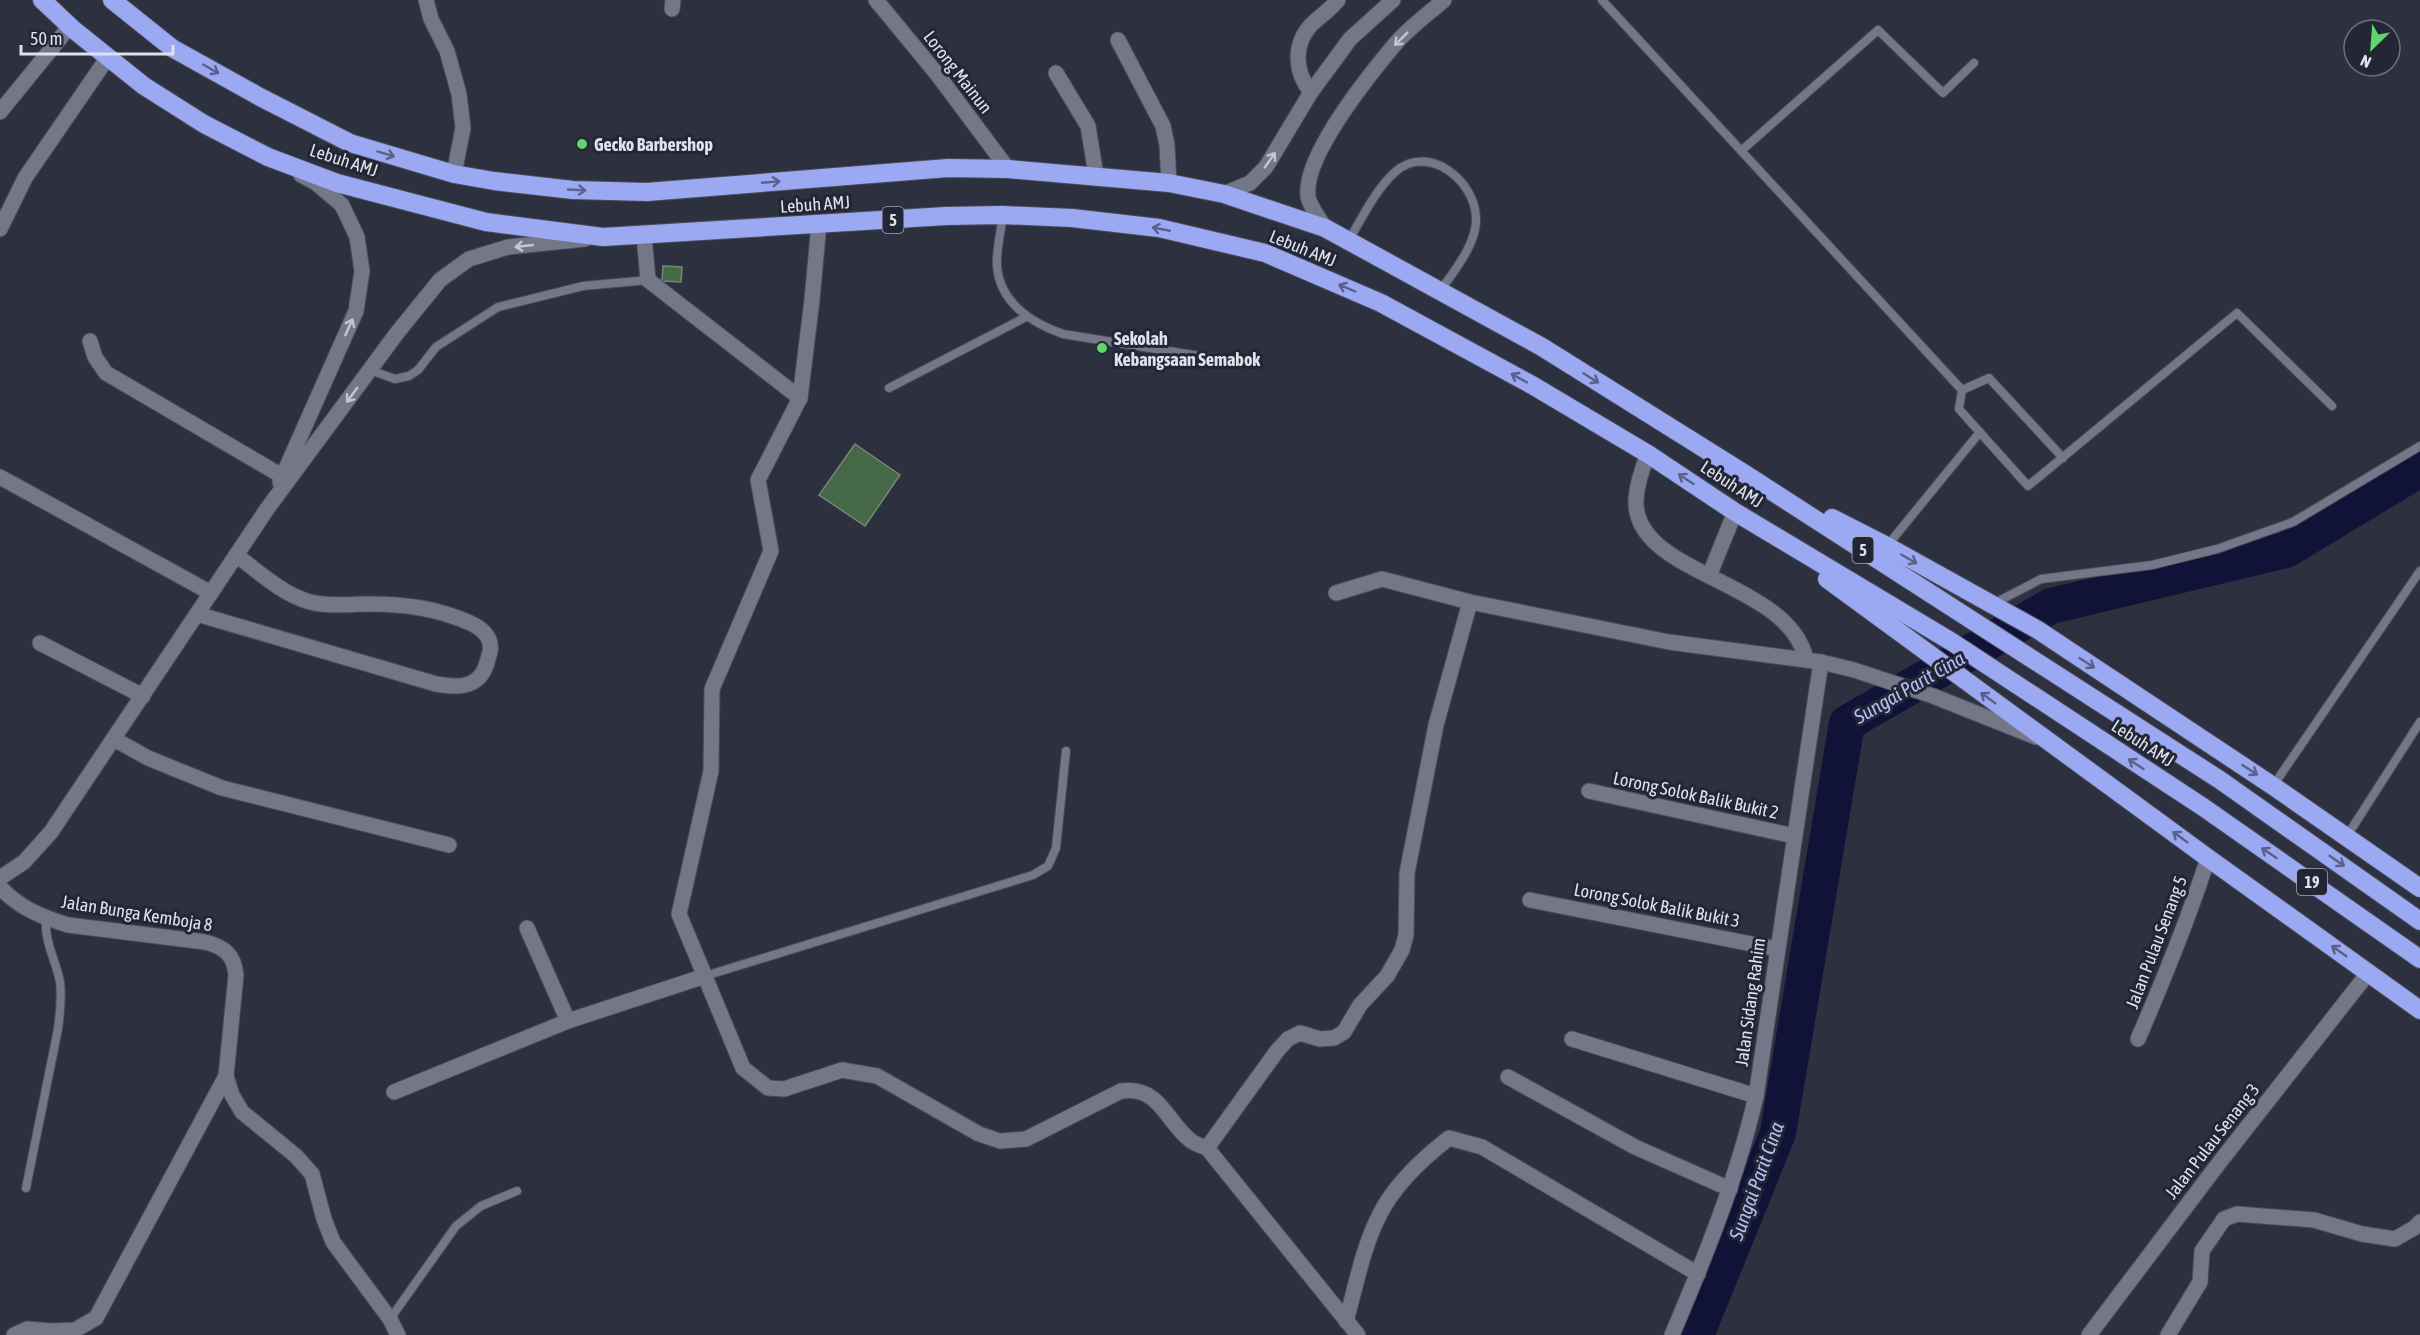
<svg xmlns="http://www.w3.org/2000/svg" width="2420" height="1335" font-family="'Asap Condensed',sans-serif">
<rect width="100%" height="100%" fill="#2d303e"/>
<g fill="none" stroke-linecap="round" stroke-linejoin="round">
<path stroke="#101337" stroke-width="36" d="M1696,1335L1778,1133L1847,723L2051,606L2286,550L2420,469"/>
</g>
<g fill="#456946" stroke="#788678" stroke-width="1.5">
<path d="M663,266L682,267L681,282L662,281Z"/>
<path d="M855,444L900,475L865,526L819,495Z"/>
</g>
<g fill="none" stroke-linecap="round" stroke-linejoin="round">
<defs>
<g id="lane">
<path d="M1602,0L1962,390"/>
<path d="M1741,151L1878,30L1943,93L1974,63"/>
<path d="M1003,215C1001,231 996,250 997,266C1000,303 1032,323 1063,334L1224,360"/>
<path d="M1348,241C1362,219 1375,190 1395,172C1428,143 1475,180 1476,218C1477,244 1454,271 1440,291"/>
<path d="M370,370L395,379L409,376L418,370L436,347L498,307L583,286L648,280"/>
<path d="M889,388L1026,317"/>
<path d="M2063,458L1989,378L1962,390L1959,409L2028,486L2237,313L2332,406"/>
<path d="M1887,546L1980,432"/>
<path d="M1991,605L2041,579L2152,565L2217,549L2293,522L2420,446"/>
<path d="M2273,786L2420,571"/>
<path d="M2347,836L2420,722"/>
<path d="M705,976L1033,875L1048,866L1056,848L1066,751"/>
<path d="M26,1188L58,1029C60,1014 62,998 60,982C56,960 44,942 46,919"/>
<path d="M390,1319L456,1226L481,1206L517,1191"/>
</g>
<g id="street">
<path d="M426,0L431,19L447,51L459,94L463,128L454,174"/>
<path d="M876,0L937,74L1008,169"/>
<path d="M672,9L673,0"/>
<path d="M1118,40L1163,126L1167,145L1169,183"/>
<path d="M1056,73L1088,126L1096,175"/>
<path d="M1311,92C1295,73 1293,46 1310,26C1319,17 1330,10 1338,0"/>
<path d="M0,112L70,26"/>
<path d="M819,224L812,300L800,398L758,480L771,551L712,689L711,771L679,914L743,1068L768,1088L784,1089L842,1070L877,1076L979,1134L1000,1141L1026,1139L1121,1091C1160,1086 1165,1120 1190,1140C1194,1144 1202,1146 1207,1148L1358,1335"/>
<path d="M0,229L25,178L108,57"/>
<path d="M644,236L648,280L800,398"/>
<path d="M90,341L95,357L106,373L282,476"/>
<path d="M1648,454C1642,469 1637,483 1636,499C1632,576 1788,579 1806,659"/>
<path d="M0,477L211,593"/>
<path d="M1709,576L1735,512"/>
<path d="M1336,593L1382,579L1470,602L1669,642L1821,662L1854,670L1933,696L2036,737"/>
<path d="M197,614L436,684C450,686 464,689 476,680C485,674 487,662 490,652C493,636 480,627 468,622C435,608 404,604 369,604C349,604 329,607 310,602C282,594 259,572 236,555"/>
<path d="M40,643L143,696"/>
<path d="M114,739L148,758L222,788L449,845"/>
<path d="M1589,791L1794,836"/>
<path d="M0,887C19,908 42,917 68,925L205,942C225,947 234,955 236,975L226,1076L232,1095L242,1112L296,1156L312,1174L324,1219L333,1242L390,1319L398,1335"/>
<path d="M1530,900L1777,949"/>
<path d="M527,928L568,1021"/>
<path d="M1572,1039L1756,1096"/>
<path d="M2138,1039C2164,979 2188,920 2208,858"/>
<path d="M1508,1077L1635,1147L1730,1189"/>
<path d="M394,1092L568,1021L705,976"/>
<path d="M1207,1148L1277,1051L1288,1039L1300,1033L1320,1039L1334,1038L1344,1032L1360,1005L1387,976L1402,950L1406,935L1407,873L1436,725L1470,602"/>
<path d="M1346,1321C1356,1286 1363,1246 1380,1214C1395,1184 1422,1159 1449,1138L1482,1147L1698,1274"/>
<path d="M14,1335L27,1329L51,1331L75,1330L96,1318L226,1076"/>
<path d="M1672,1335C1705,1257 1737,1179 1756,1096L1821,662"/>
<path d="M2089,1335L2219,1163L2369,972"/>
<path d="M2168,1335L2200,1282L2202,1251L2224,1219L2237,1214L2314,1220L2362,1234L2395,1239L2414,1228L2420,1222"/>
</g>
<g id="secondary">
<path d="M1224,194L1250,183L1266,167L1311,92L1350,39L1393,0"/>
<path d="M1325,228C1320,219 1309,206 1308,196C1303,156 1370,74 1396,43C1410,27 1428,14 1444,0"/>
<path d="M280,482L356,311L362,271L357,237L342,205L316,183L301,175"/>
<path d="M0,878L24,862L51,832L267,509L397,333L440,280L469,259L508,247L585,239"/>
</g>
<g id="highway">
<path d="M42,0L74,30L144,86L204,124L268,157L337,183L486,222L603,237L946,216L1003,215L1072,218L1159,228L1265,253L1381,303L1532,385L1648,454L1735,512L1952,642L2203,807L2420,959"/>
<path d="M112,0L172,48L260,97L350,143L454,174L494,181L573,190L647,192L948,168L1008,169L1169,183L1224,194L1325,228L1542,347L1745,474L2220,780L2420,921"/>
<path d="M1832,518L1887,546L2038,630L2273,786L2420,888"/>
<path d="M1827,579L2208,858L2420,1010"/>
</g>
</defs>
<use href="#lane" stroke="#4a4c58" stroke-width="10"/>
<use href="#street" stroke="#4a4c58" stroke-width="17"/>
<use href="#secondary" stroke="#4a4c58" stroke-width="17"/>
<use href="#highway" stroke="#4a4c58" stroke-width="20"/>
<use href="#lane" stroke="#737788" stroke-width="8"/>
<use href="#street" stroke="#737788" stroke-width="15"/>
<use href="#secondary" stroke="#737788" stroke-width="15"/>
<use href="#highway" stroke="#9ba9f3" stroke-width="18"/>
</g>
<defs><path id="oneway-shaft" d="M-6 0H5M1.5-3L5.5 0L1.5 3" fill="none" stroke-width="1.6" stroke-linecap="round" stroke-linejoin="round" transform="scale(1.5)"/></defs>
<g stroke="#c4c6d2">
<use href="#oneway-shaft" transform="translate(1401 39) rotate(135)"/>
<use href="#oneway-shaft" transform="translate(1270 160) rotate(-55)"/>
<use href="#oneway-shaft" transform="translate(524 246) rotate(174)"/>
<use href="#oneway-shaft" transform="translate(349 327) rotate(-66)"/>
<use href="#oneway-shaft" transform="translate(352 395) rotate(126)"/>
</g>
<g stroke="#59618a">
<use href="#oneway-shaft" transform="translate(211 69) rotate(30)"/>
<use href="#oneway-shaft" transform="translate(386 154) rotate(17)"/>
<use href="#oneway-shaft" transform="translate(771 182) rotate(-5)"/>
<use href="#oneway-shaft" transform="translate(577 190) rotate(3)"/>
<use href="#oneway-shaft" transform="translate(1161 229) rotate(-169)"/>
<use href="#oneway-shaft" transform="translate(1347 288) rotate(-157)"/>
<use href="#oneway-shaft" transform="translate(1519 378) rotate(-151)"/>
<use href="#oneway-shaft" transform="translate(1591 378) rotate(32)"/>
<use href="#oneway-shaft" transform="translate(1686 479) rotate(-147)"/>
<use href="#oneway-shaft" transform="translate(1909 559) rotate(30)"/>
<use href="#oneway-shaft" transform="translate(2087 663) rotate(33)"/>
<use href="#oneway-shaft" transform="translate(1988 698) rotate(-144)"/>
<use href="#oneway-shaft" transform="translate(2136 764) rotate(-147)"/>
<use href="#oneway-shaft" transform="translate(2250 770) rotate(33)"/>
<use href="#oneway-shaft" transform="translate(2180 837) rotate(-144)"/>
<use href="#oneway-shaft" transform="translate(2269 853) rotate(-146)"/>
<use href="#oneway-shaft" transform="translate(2337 861) rotate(35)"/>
<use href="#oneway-shaft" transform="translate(2339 951) rotate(-145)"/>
</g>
<g fill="#5fd56b" stroke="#232634" stroke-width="2">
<circle cx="582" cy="144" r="6"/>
<circle cx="1102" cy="348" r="6"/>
</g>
<g text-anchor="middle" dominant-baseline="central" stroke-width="6" stroke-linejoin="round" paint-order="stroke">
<g fill="#232634" stroke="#a7a9b4" stroke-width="1.5">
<rect x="882.5" y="207" width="21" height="26" rx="4.5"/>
<rect x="1852.5" y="537" width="21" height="26" rx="4.5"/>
<rect x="2297" y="869" width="30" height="26" rx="4.5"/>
</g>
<g font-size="16" font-weight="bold" fill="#dfe1eb">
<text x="893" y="220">5</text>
<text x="1863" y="550">5</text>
<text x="2312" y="882">19</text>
</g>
<g font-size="18" fill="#dfe1eb" stroke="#232634">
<text transform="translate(958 72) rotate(52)">Lorong Mainun</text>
<text transform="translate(344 160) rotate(18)">Lebuh AMJ</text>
<text transform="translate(815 204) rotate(-4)">Lebuh AMJ</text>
<text transform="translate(1303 248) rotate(22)">Lebuh AMJ</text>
<text transform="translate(1732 484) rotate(33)">Lebuh AMJ</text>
<text transform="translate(2143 743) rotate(33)">Lebuh AMJ</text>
<text transform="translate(1696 795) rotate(12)">Lorong Solok Balik Bukit 2</text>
<text transform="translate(1657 905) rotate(11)">Lorong Solok Balik Bukit 3</text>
<text transform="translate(137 913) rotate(9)">Jalan Bunga Kemboja 8</text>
<text transform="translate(2156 942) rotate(-69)">Jalan Pulau Senang 5</text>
<text transform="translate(1750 1002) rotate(-82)">Jalan Sidang Rahim</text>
<text transform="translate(2212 1141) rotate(-52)">Jalan Pulau Senang 3</text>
</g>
<g font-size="18" font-weight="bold" fill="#dfe1eb" stroke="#232634" text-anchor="start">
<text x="594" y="144">Gecko Barbershop</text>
<text x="1114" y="338">Sekolah<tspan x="1114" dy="21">Kebangsaan Semabok</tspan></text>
</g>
<g font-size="20" font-style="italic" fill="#b3bff6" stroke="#232634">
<text transform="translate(1909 687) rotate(-30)">Sungai Parit Cina</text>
<text transform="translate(1756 1181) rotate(-70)">Sungai Parit Cina</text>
</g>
</g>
<g transform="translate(2372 48) rotate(205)"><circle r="28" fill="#232634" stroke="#6e717d" stroke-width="1.5"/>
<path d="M0-4.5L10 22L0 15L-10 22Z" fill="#5fd56b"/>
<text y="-9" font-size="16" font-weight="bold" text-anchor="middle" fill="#dfe1eb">N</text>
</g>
<path d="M21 45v9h152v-9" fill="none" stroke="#dfe1eb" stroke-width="3"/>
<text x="30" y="45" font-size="18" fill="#dfe1eb" stroke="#232634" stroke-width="4.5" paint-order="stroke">50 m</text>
</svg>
